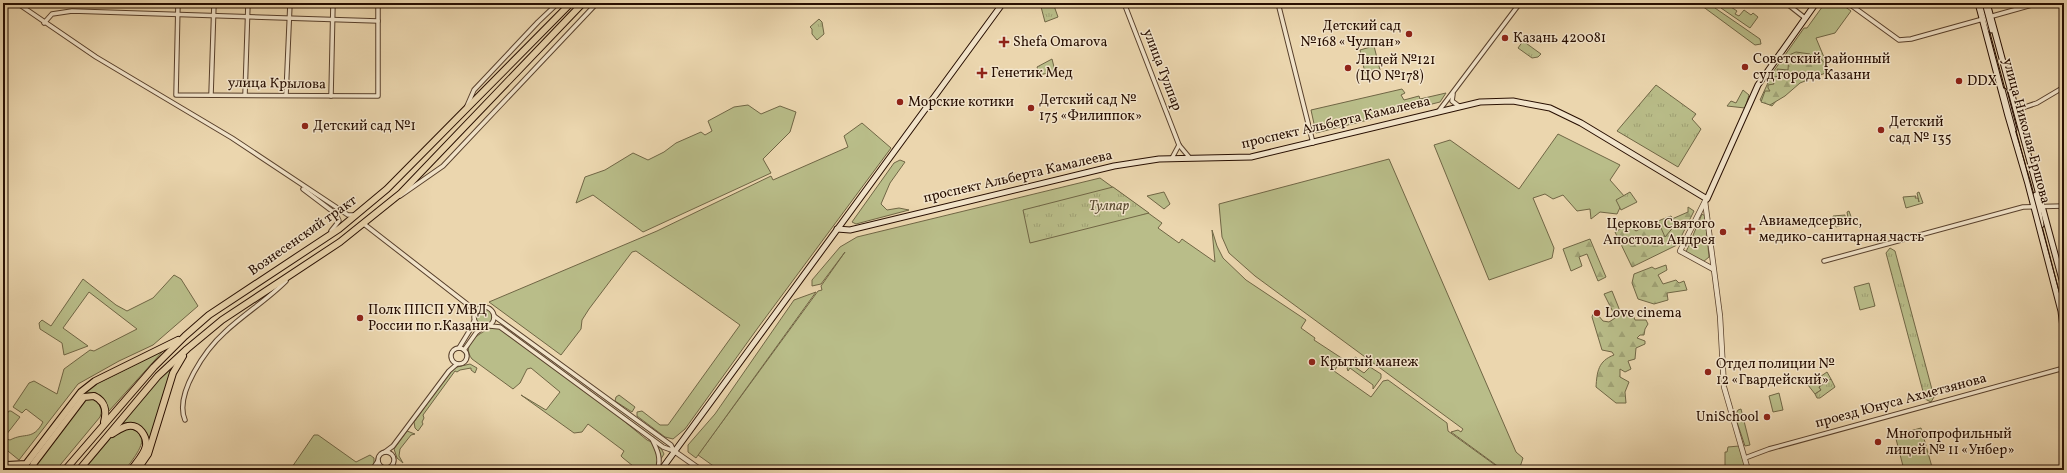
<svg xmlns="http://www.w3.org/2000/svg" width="2067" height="473" font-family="Vollkorn,serif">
<defs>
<pattern id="forest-firs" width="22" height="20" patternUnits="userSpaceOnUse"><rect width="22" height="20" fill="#b9bd89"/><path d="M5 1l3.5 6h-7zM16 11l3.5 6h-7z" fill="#9fa174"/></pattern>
<pattern id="park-tufts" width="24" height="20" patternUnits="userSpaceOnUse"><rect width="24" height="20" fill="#b9bd89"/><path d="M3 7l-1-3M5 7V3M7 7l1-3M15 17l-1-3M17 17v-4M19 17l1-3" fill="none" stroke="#9fa174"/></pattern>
</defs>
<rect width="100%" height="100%" fill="#ebd6ae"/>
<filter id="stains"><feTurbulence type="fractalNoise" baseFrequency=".005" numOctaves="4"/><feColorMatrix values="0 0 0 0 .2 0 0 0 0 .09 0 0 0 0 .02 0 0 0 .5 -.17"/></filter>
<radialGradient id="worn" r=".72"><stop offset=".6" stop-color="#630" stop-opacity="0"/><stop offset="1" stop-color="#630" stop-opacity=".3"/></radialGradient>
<g fill="#b9bd89" stroke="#706645">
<path d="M1698,3H1714L1717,5L1715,8L1760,39L1761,44L1755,45Z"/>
<path d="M1722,3H1725L1737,11L1735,14L1739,16L1744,10L1751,15L1753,13L1758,17L1750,28L1721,8Z"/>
<path d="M1825,3H1840L1851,11L1835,33L1816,38L1826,62L1789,85L1772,106L1760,100L1773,72L1804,28H1807Z"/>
<path d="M1374,46L1380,70L1365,73L1360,50Z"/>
<path d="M1402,89L1405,93L1401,95L1404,100L1419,96L1420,99L1446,93L1440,102L1316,133L1311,110Z"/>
<path d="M1743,90L1749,95L1745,108L1727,106L1731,101L1736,103Z"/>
<path d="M748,105L761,114L780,106L796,112L790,132L763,159L771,173L643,232L593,195L576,203L585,177L605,170L633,153L648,160L664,152L676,143L701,132L705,135L712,131L708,121L734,107Z"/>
<path d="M862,123L891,148L757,329L685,429L673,439L665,437L637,416V412L642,411L660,425H668L740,325L733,320L636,251L632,252L589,309L582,320L581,329L561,355L489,302L657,231L771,176L773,180L848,147L844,136Z"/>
<path d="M1558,134L1620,165L1610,180L1625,197L1617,214L1600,212L1591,219L1590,209L1577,211L1563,195L1553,199L1545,194L1533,198L1554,248L1552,258L1489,280L1434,145L1450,140L1519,189Z"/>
<path d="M1389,159L1516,452L1523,458L1519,470H1503L1451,432L1458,430L1461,432L1463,429L1255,276L1229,253L1222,237L1219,204Z"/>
<path d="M900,160L905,162L890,183L881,204L887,210L899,208L909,210L856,224L852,222L894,163Z"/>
<path d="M1100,178L1162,223L1158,228L1179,243L1182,239L1215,262L1212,230L1217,246L1223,258L1246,280L1306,320L1301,328L1315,338L1314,340L1343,359L1334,371L1371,397L1383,381L1388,380L1447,423L1448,431L1502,470H719L698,455L818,291L822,290L821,286L845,252L821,284L812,286V280L840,247L857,237Z"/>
<path d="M1164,192L1170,204L1164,209L1147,196Z"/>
<path d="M1702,214L1705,216L1709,257L1703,262L1686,252Z"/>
<path d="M174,275L181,279L198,306L153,345L119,361L78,384L19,460L3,447V438L10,440C25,432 33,441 43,422L26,409L22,413L13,407L29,383L34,381L57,394L64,369L90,350L94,351L137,329L89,292L63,328L88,346L64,355L62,343L40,329L39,323L42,320L51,326L83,279L116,305L127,311L153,298Z"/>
<path d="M816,292L696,458L688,452V445L715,414L794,300Z"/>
<circle cx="484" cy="317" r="9"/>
<path d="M493,327L499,328L608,408L647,440L660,446L664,454L654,470H638L623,458L621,456L624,451L588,424L582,432L574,433L521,395L546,410L560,392L531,368L527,369L520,383L513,389L472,359C460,344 481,332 493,327Z"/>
<path d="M163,351L109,411L105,401L96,393H82L98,383Z"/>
<path d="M1356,357L1359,360L1355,367L1364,373L1370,367L1381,374V378L1373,389V385L1350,368L1348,371L1347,368L1354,358Z"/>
<path d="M178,359L170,375L149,445C147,429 137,421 121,423L160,376Z"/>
<path d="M470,364L477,368L475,373L471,370V368L460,370L457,372L455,371L423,415L424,418L422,422L423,424L418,431L415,428L414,422L453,368Z"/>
<path d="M1827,372L1831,379L1819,387L1821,390L1815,394L1808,385Z"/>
<path d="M1779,393L1783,410L1773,412L1769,396Z"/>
<path d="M619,395L635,407L632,412L615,401L616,397Z"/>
<path d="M90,398C99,400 104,407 100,417L56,470H34L35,465L81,401Z"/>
<path d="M1741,409L1750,445L1745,446L1735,416L1738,410Z"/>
<path d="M9,411H11L20,417L6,435L3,434V419Z"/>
<path d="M120,427C157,430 139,451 125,470H84Z"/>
<path d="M1921,428L1932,467L1922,470H1904L1895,435Z"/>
<path d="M407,431L415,434L411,435L400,449L399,456L403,463L397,458L394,449Z"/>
<path d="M314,435H318L356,462L370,455L374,458V465L370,470H290Z"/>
<path d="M1739,446L1746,468H1725V452H1727L1728,447Z"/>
</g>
<g fill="url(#forest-firs)" stroke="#706645">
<path d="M1796,52L1810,54L1816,60L1821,59L1827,66L1828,72L1800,83L1785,96L1770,105L1761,102L1765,91H1770L1768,88V85L1774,84L1772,80L1774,77L1779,76L1777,69L1788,70L1789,55Z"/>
<path d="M1688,207L1694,211L1677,245L1632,267L1615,232L1628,225L1636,231L1647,225L1649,229L1688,212Z"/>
<path d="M1590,239L1606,277L1598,281L1587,254L1579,257L1582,266L1571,271L1563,249Z"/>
<path d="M1666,265L1667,270L1658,275L1663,284L1676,280L1679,283L1684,281L1687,290L1667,293L1668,300L1654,304L1638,299L1632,283L1634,274L1652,267L1655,269Z"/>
<path d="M1612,291L1620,311L1614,314L1604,294Z"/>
<path d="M1626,311L1632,312L1635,320H1646L1648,324L1645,329L1644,335H1640L1637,338L1645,341V344L1636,348L1635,359L1628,361L1631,369L1625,372L1620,369V377L1629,382L1625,392L1626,403H1616L1596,387C1597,372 1598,361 1614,355L1612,352L1602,350L1592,317L1593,314L1598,315L1603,321L1609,322Z"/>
</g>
<g fill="url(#park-tufts)" stroke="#706645">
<path d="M1040,3H1053L1058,17L1045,22Z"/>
<path d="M819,19L822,22L824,34L817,40L812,34V29L810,27Z"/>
<path d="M1523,41L1541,54L1538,57L1532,58L1518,48Z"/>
<path d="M1052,59L1055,71L1040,75L1037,67Z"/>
<path d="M1656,85L1696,114L1692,119L1701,129L1678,167L1617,131Z"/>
<path d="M1113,187L1149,213L1030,243L1023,210Z"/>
<path d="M1630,192L1637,202L1621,210L1616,200Z"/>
<path d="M1919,192L1923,203L1906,208L1903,197L1916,196L1915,198H1918L1919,202L1917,193Z"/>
<path d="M1849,211L1853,222L1836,227L1833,216L1845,215V218H1848L1847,212Z"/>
<path d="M1671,216L1676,224L1665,237L1658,221Z"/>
<path d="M1890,248L1895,251L1934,397L1931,402L1925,399L1886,253Z"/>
<path d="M1869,283L1875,306L1860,310L1854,287Z"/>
<path d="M1831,379L1835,387L1820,398H1817L1815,394L1821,390L1819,387Z"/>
</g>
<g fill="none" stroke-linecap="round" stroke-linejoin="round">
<defs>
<g id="minor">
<path d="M17,3L96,57L232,138L348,215H354"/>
<path d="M178,3L176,95L378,96V3"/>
<path d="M1124,3L1179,145L1189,157"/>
<path d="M1278,3L1313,143"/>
<path d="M1786,3L1805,18"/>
<path d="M1848,3L1899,40L1911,39L1983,19"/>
<path d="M1989,17L2039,3"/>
<path d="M44,23L52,14L72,11L378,21"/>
<path d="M1453,94L1452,101L1460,107"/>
<path d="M211,95L214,3"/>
<path d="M245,95L248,3"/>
<path d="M286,95L290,3"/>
<path d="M331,96L333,3"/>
<path d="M467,106L474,90L538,22L558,3"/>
<path d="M2016,110L2037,103L2064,87"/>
<path d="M1438,112L1520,3"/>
<path d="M1172,158L1179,145"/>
<path d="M303,189L336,214L339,221L331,231"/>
<path d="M400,196L443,166L597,3"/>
<path d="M364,224L476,311"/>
<path d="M1824,261L2023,207L2064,206"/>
<circle cx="484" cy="317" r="10"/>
<path d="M494,316L671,445L674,451"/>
<path d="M490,326L500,327L663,447L674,451"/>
<circle cx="459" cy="356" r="8"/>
<path d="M459,348L470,330L474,321"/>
<path d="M464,350L476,333L482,328"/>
<path d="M185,420C174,394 206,349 225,332C244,314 267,300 286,281"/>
<path d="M652,439C657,449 662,459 657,470"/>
<circle cx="386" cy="460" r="8"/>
<path d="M385,452L393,446L449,371L457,364"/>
<path d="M1745,458L1769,449L2064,368"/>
<path d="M372,470L378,461"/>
</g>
<g id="tertiary">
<path d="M3,4L4,3"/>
<path d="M1705,201L1720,316L1724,387L1748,470"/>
<path d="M1705,201L1680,251L1713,269"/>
<path d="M674,451L701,470"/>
</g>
<g id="secondary">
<path d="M1978,3L2008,116L2028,184L2061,311L2064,336"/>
<path d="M1982,3L1991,30"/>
<path d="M1987,3L2064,287"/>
<path d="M2004,91L2014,129"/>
<path d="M2036,195L2041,225"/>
<path d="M837,229L850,230L1114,166L1159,159L1251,157L1480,102L1513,101L1550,108L1581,123L1707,199L1758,85L1816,3"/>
<path d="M661,470L1003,3"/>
</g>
<g id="primary">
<path d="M112,434C117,431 122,427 128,426C140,424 147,437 146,446C144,455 136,463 131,470"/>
<path d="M3,462L14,470"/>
<path d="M7,465L26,464L81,392L95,381L178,340"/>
<path d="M31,470L34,463L84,397L94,396C105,401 107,411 104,422"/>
<path d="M65,470L154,367L185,336L209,315L339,229L387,189L571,3"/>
<path d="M79,470L158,376L187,349L222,320L340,242L401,193L583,3"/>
<path d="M137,470L148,454L173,373L183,356"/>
</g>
</defs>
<use href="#minor" stroke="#58402c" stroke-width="5.5"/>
<use href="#tertiary" stroke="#58402c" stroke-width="6"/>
<use href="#secondary" stroke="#270e01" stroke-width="7"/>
<use href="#primary" stroke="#270e01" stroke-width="8"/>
<use href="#minor" stroke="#f2e4ca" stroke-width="3.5"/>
<use href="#tertiary" stroke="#f2e4ca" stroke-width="4.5"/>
<use href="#secondary" stroke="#f2e4ca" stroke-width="5"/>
<use href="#primary" stroke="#ebd6ae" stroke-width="6"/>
<path stroke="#270e01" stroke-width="1" d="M1982,3L2064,310"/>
</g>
<g fill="#8f2418" stroke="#f2e4ca" stroke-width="1.5">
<circle cx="1409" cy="34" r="4"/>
<circle cx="1505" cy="38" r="4"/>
<path d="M1002 36h4v4h4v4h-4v4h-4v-4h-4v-4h4z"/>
<circle cx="1745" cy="67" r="4"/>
<circle cx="1348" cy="68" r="4"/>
<path d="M980 67h4v4h4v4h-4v4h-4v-4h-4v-4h4z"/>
<circle cx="1959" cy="81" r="4"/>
<circle cx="900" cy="102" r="4"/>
<circle cx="1031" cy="108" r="4"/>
<circle cx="305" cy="126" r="4"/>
<circle cx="1881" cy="130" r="4"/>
<path d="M1748 223h4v4h4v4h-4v4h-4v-4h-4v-4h4z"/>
<circle cx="1723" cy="232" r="4"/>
<circle cx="1597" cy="313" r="4"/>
<circle cx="360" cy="318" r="4"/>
<circle cx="1312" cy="362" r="4"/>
<circle cx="1708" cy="372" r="4"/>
<circle cx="1767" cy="417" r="4"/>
<circle cx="1878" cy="442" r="4"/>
</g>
<g text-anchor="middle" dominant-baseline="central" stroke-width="3" stroke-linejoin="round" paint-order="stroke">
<g font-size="14" fill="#270e01" stroke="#f2e4ca" text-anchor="start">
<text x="1401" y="26" text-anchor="end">Детский сад<tspan x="1401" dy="16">№168 «Чулпан»</tspan></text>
<text x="1513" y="38">Казань 420081</text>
<text x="1013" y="42">Shefa Omarova</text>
<text x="1753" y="59">Советский районный<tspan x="1753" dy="16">суд города Казани</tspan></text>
<text x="1356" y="60">Лицей №121<tspan x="1356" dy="16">(ЦО №178)</tspan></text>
<text x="991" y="73">Генетик Мед</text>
<text x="1967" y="81">DDX</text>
<text x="1039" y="100">Детский сад №<tspan x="1039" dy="16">175 «Филиппок»</tspan></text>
<text x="908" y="102">Морские котики</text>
<text x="1889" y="122">Детский<tspan x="1889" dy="16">сад № 135</tspan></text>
<text x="313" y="126">Детский сад №1</text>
<text x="1759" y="221">Авиамедсервис,<tspan x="1759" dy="16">медико-санитарная часть</tspan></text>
<text x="1715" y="224" text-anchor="end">Церковь Святого<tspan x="1715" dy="16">Апостола Андрея</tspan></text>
<text x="368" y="310">Полк ППСП УМВД<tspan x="368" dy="16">России по г.Казани</tspan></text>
<text x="1605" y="313">Love cinema</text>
<text x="1320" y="362">Крытый манеж</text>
<text x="1716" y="364">Отдел полиции №<tspan x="1716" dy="16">12 «Гвардейский»</tspan></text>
<text x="1759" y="417" text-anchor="end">UniSchool</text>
<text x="1886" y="434">Многопрофильный<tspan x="1886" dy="16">лицей № 11 «Унбер»</tspan></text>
</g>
<g font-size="14" fill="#270e01" stroke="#f2e4ca">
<text transform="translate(1162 70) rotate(69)">улица Тулпар</text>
<text transform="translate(277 84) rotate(1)">улица Крылова</text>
<text transform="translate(1336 123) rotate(-13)">проспект Альберта Камалеева</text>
<text transform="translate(2026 131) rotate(75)">улица Николая Ершова</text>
<text transform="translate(1018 177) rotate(-13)">проспект Альберта Камалеева</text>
<text transform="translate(303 236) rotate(-35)">Вознесенский тракт</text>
<text transform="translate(1901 401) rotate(-15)">проезд Юнуса Ахметзянова</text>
</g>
<g font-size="14" font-style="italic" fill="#5a4b31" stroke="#f2e4ca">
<text x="1109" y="206">Тулпар</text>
</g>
</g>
<rect width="2067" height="473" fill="none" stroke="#ebd6ae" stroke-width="16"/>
<rect x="4" y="4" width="2059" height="465" fill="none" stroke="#270e01" stroke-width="2"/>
<rect x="8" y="8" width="2051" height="457" fill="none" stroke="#270e01"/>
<rect width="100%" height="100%" filter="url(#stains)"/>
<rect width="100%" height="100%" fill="url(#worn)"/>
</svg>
